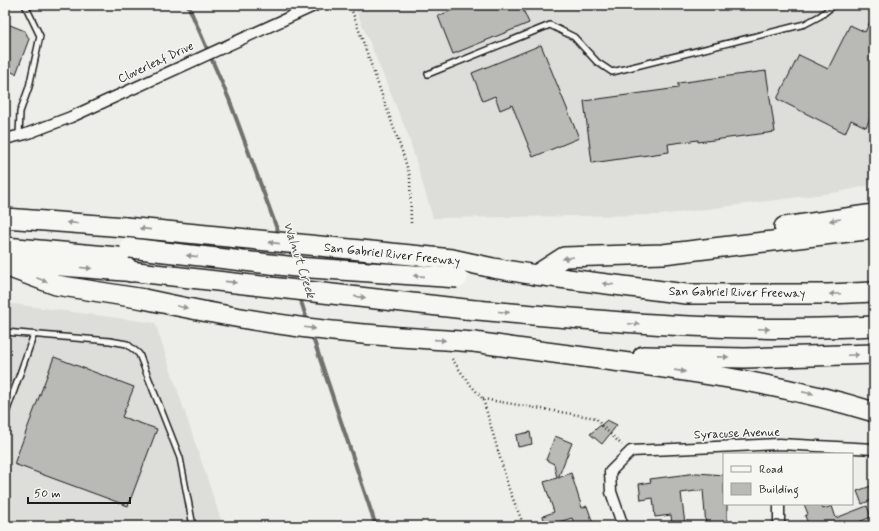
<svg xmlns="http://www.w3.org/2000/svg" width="879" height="531" font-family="Mynerve,sans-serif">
<rect width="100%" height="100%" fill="#edede9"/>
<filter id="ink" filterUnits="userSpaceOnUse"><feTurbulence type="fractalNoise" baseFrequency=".025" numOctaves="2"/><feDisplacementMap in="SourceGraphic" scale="8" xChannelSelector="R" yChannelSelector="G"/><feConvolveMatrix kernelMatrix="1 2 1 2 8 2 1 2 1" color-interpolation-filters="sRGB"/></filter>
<g filter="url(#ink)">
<g fill="#ddddda">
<path d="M354,5H874V184L839,192L661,215L433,218L408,135Z"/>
<path d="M5,303L155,323L223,526H5Z"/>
</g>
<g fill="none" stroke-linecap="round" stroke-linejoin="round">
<g stroke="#6f6f6d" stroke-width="4">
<path d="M188,5L229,99L280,237"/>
<path d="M299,295L308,323"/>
<path d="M312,335L376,526"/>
</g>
</g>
<g fill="#b9b9b6" stroke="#1c1c1c">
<path d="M465,5H521L529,23L453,54L438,16Z"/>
<path d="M874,14V110L866,127L851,120L845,133L777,99L799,55L828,69L850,25L865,32Z"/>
<path d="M5,23L25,31L29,39L16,74L5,69Z"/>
<path d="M541,45L579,138L533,157L512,105L500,110L495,96L483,101L472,73Z"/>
<path d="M766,71L775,132L698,142V140L668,144L669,152L592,163L584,101L678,88V83Z"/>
<path d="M54,357L134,387L122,417L157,429L128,506L14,464Z"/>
<path d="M607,420L617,425L602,444L590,434Z"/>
<path d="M530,432L532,444L518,447L516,435Z"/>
<path d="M555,436L572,443L558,478L571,473L582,508L587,506L594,526H575L572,518L546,526L543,516L554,512L544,482L557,478L554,464L546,460Z"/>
<path d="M697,473L724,475V504H727V526H706L703,490L681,493L685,524L672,526L671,515L655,517L653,498L641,500L639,484L651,482L650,479Z"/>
<path d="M874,485V499L862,504L857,491Z"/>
<path d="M804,504H821L823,509L832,506L836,518L867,506L871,517L854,524L855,526H809L805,516L808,514Z"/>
</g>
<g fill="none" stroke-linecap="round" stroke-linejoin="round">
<defs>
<g id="service">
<path d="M428,74L550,25L574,37L597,62L612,72L805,24L820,16L834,5"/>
<path d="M19,136L20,112L29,87L40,36L25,5"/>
<path d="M5,332L110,341L127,344L139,354L180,458L193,526"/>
<path d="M5,416L34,334"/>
</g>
<g id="minor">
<path d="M5,139L26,134L71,117L316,5"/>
<path d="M623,526L611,492L610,472L631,451L779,444L874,449"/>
<path d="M779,526V504"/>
</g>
<g id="motorway">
<path d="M5,218L125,227"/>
<path d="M784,227L874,214"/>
<path d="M5,247L118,257L131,272"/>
<path d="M452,259L493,268L536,275L686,294H828L874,292"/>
<path d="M11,262L137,272"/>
<path d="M5,266L56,285L144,299"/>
<path d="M536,275L564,257L663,254L874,229"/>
<path d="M465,309C601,321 737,334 874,326"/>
<path d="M474,342C607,362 745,372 874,412"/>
<path d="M643,356L745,358L874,354"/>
</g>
</defs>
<use href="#service" stroke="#1c1c1c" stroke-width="8"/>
<use href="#minor" stroke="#1c1c1c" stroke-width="13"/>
<use href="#motorway" stroke="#1c1c1c" stroke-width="22"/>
<g stroke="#1c1c1c" stroke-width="2.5" stroke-dasharray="1 3" stroke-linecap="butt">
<path d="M351,8L403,154L410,177L411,223"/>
<path d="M452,359L468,382L483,399L509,489L524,526"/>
<path d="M483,399L596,418L601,425L622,445"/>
</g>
<use href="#service" stroke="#f6f6f2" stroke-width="5"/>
<use href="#minor" stroke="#f6f6f2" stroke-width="10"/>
<use href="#motorway" stroke="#f6f6f2" stroke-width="19"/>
<defs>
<g id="motorway-bridge">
<path d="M125,227L452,259"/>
<path d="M130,248L296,267L458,278"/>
<path d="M137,272L465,309"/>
<path d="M144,299C213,314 283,327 353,333C393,337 434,339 474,342"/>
</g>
</defs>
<use href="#motorway-bridge" stroke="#1c1c1c" stroke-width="22" stroke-linecap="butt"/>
<use href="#motorway-bridge" stroke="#f6f6f2" stroke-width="19"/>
</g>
<defs><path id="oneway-solid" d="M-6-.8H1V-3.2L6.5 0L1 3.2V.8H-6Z"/></defs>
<g fill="#949492">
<use href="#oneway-solid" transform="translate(835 220) rotate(171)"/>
<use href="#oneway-solid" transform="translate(72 223) rotate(-175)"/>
<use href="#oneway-solid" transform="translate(145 229) rotate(-174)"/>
<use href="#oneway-solid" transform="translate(274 243) rotate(-174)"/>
<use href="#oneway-solid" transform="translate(192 256) rotate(-174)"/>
<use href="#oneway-solid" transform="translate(568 258) rotate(170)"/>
<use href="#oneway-solid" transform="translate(86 268) rotate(5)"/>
<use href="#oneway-solid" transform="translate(419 276) rotate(-176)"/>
<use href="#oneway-solid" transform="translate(42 280) rotate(21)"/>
<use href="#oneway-solid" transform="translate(231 282) rotate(6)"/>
<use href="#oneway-solid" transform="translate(608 284) rotate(-173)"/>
<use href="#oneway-solid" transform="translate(835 294) rotate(177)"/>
<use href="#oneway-solid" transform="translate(360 297) rotate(6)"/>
<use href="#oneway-solid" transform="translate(182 307) rotate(12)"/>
<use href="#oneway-solid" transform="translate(504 312) rotate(5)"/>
<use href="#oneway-solid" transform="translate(634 324) rotate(3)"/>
<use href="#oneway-solid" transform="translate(310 328) rotate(7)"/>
<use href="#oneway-solid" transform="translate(764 329) rotate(2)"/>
<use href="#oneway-solid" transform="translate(440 340) rotate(4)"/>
<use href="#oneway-solid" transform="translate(853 355) rotate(-2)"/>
<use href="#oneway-solid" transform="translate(723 357) rotate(1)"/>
<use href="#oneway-solid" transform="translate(680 371) rotate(8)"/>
<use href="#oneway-solid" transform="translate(808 393) rotate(11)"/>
</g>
</g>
<g text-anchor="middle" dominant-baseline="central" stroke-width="3" stroke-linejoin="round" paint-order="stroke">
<g font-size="12" fill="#1c1c1c" stroke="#f6f6f2">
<text transform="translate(156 63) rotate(-25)">Cloverleaf Drive</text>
<text transform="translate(392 255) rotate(6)">San Gabriel River Freeway</text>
<text transform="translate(737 293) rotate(1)">San Gabriel River Freeway</text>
<text transform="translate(737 434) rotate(-2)">Syracuse Avenue</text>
</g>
<g font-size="13" font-style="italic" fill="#535352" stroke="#f6f6f2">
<text transform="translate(299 260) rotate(72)">Walnut Creek</text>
</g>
</g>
<rect width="879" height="531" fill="none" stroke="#f6f6f2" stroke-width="20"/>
<rect x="10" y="10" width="859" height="511" fill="none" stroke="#1c1c1c" stroke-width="1.5" filter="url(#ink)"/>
<rect x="723" y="453" width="130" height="52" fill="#f6f6f2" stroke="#9f9f9c"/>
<rect x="731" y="466" width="20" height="6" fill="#f6f6f2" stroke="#9f9f9c"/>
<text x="759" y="473" font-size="12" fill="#1c1c1c">Road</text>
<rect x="731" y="483" width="20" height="12" fill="#b9b9b6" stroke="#9f9f9c"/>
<text x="759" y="493" font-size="12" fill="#1c1c1c">Building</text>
<path d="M28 497v6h102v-6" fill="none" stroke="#1c1c1c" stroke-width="2"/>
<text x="34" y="497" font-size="12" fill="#1c1c1c" stroke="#f6f6f2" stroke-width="3" paint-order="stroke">50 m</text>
</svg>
